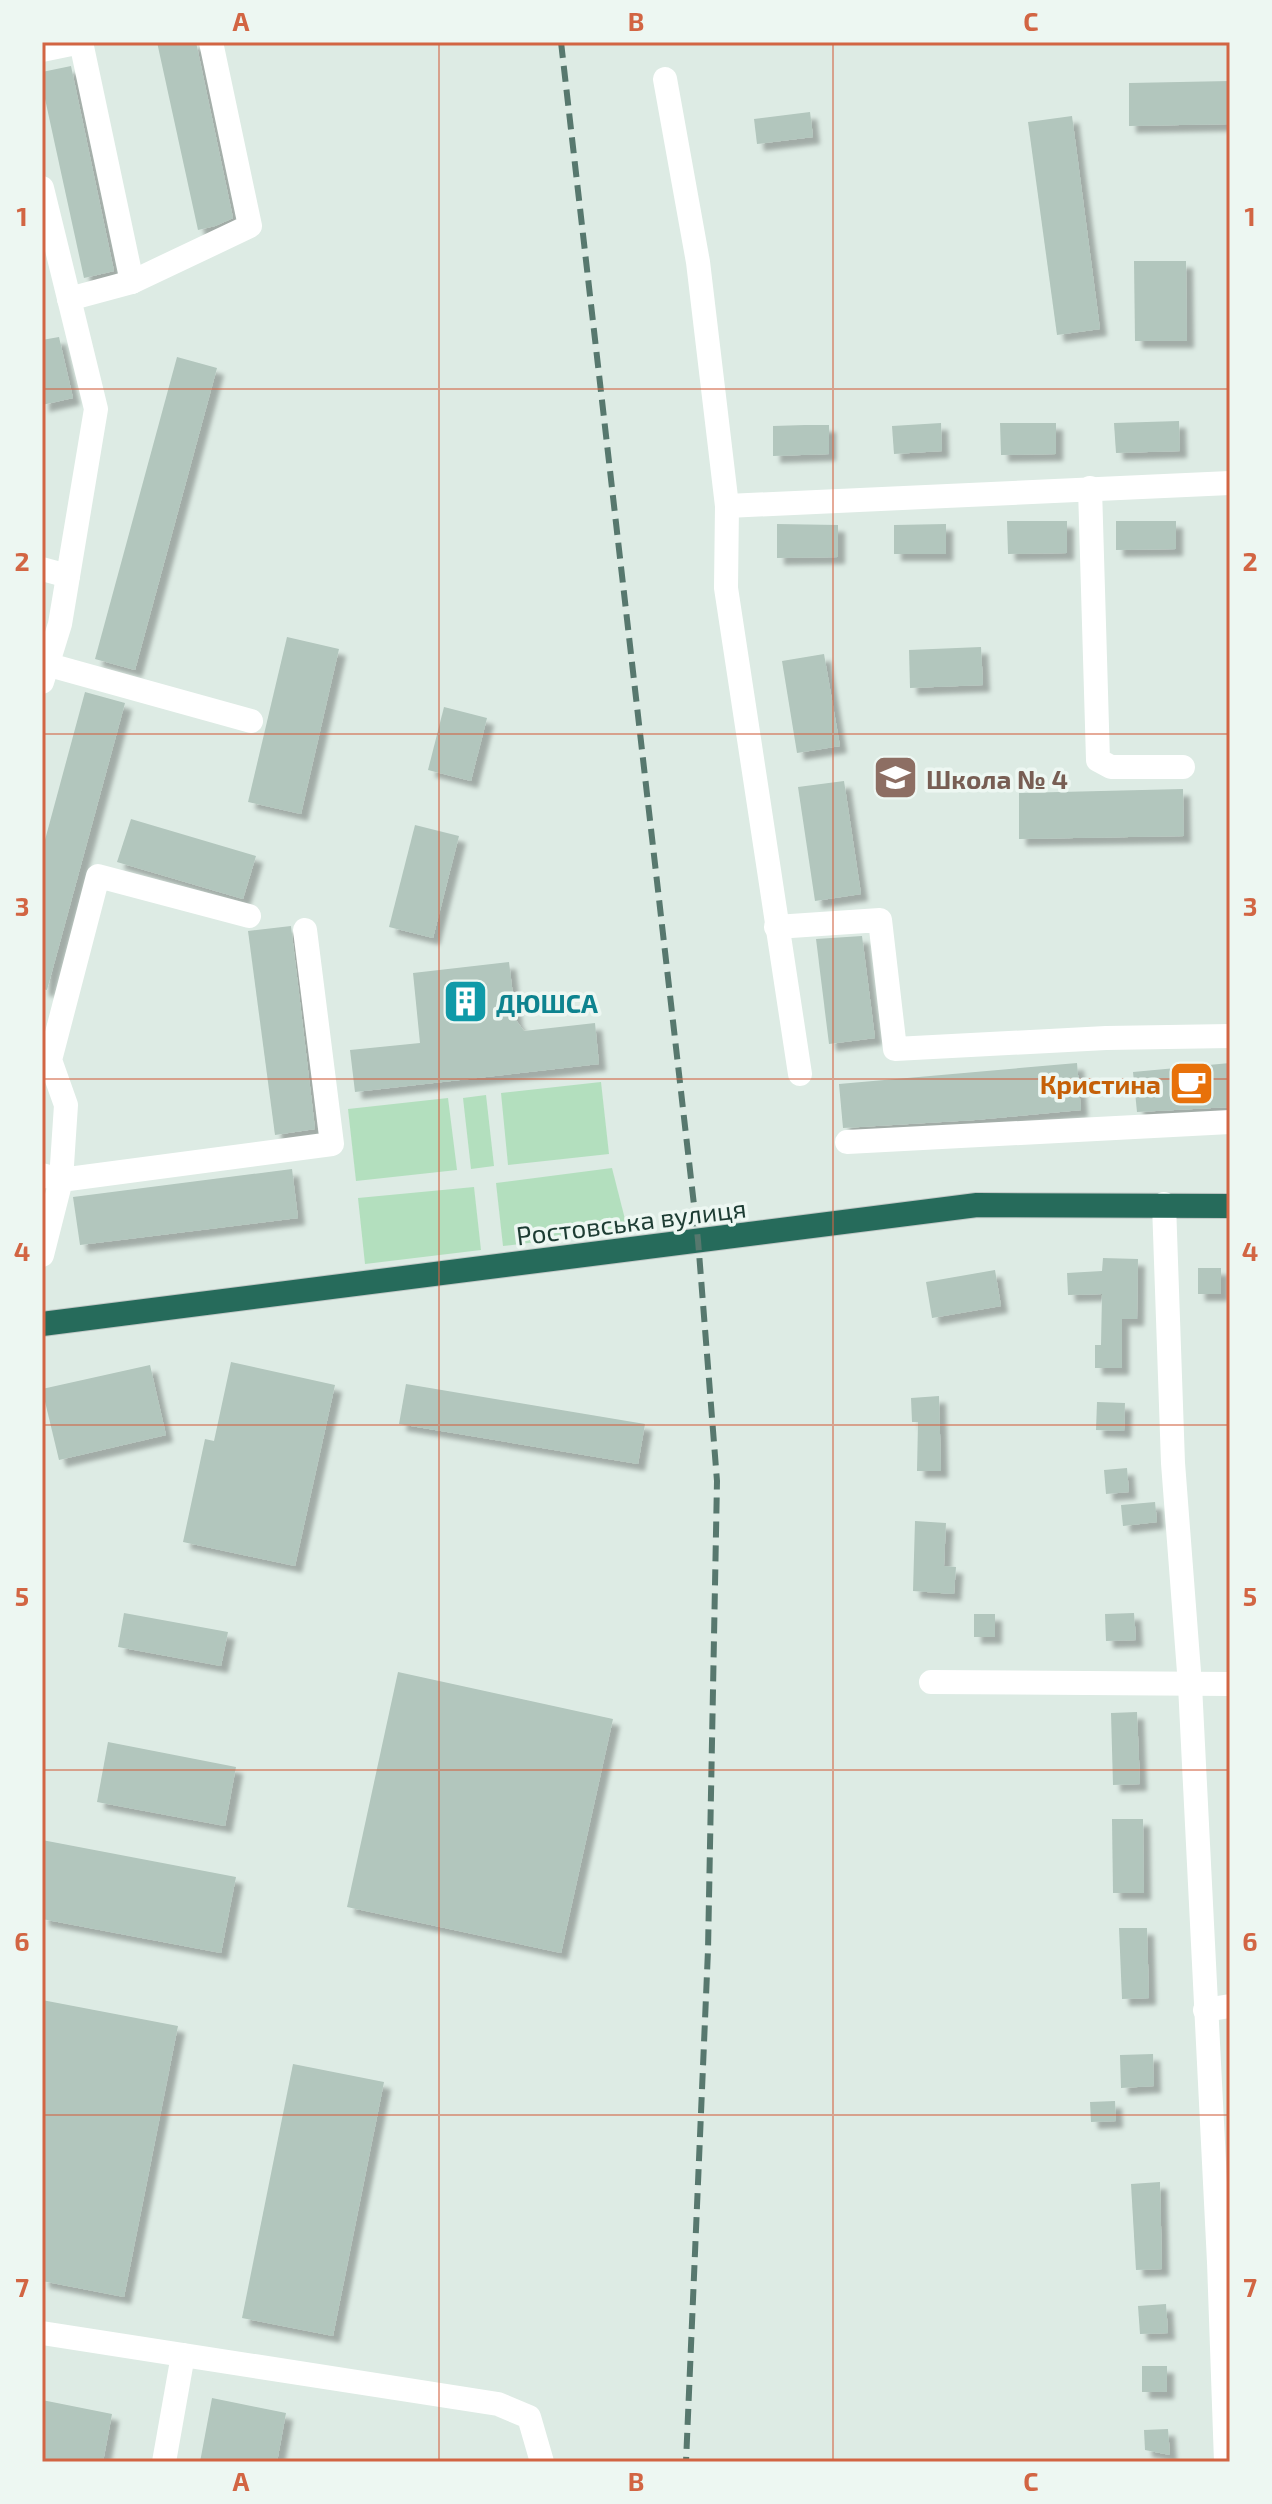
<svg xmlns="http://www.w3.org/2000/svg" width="1272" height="2504" font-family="'Exo 2',sans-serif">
<defs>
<filter id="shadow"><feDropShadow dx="7" dy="7" stdDeviation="2" flood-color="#0004"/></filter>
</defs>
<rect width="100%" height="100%" fill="#ddebe4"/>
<g fill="#b3dfbe">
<path d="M601,1082L609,1154L508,1165L501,1093Z"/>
<path d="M486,1095L494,1166L471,1169L463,1098Z"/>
<path d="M448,1098L457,1170L356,1181L348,1109Z"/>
<path d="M612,1168L628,1231L503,1246L496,1183Z"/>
<path d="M474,1187L481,1250L365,1264L358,1198Z"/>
</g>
<g fill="#b2c6bd" filter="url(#shadow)">
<path d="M157,42H196L233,218L215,226L198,230Z"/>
<path d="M71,66L114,271L84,278L42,85V72Z"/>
<path d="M1230,81V124L1129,126V83Z"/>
<path d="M810,112L813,137L757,144L754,119Z"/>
<path d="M1072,116L1100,329L1057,335L1028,122Z"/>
<path d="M1134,261H1186L1187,341H1135Z"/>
<path d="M59,337L73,398L42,405V340Z"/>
<path d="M177,357L217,368L135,670L95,659Z"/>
<path d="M1179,421L1180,451L1116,453L1114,423Z"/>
<path d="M941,423L942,451L894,454L892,426Z"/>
<path d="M1000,423H1056V454L1001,455Z"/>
<path d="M805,425H829V454L773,456V426Z"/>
<path d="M1007,521H1067V553L1008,554Z"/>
<path d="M1116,521H1176V549L1116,550Z"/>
<path d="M777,524L838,525V557L777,558Z"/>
<path d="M946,524V554H894V525Z"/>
<path d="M287,637L339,649L301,814L248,802Z"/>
<path d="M981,647L983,685L910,688L909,650Z"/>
<path d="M824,654L840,746L797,753L782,661Z"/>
<path d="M85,692L125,703L47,990L42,989V851Z"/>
<path d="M444,707L487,718L471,781L428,770Z"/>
<path d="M844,781L861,894L815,901L798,787Z"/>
<path d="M1183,789L1184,836L1019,839V793Z"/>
<path d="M131,819L256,856L243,899L117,862Z"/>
<path d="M415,825L459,836L433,938L389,927Z"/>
<path d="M291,926L315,1129L275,1135L248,931Z"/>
<path d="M862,936L875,1038L829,1044L816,939Z"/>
<path d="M509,962L516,1020L524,1031L595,1023L599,1064L355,1092L350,1050L420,1043L413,973Z"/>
<path d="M1077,1063L1081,1110L975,1120L843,1128L839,1084Z"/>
<path d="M1230,1063V1107L1137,1112L1133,1072Z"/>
<path d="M292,1169L298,1218L80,1245L73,1197Z"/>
<path d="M1103,1258L1138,1259L1137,1319H1122V1368H1095V1345H1101L1102,1294L1068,1295L1067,1273L1102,1271Z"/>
<rect x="1198" y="1268" width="23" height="26"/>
<path d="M995,1270L1001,1306L932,1318L926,1282Z"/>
<path d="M231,1362L335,1385L295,1566L183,1542L205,1439L214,1441Z"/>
<path d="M150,1365L166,1435L59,1460L42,1389Z"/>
<path d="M406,1384L645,1424L638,1464L399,1424Z"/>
<path d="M939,1396L941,1471H917L918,1422H912L911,1398Z"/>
<path d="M1097,1402L1125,1403L1124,1431L1096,1430Z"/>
<path d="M1127,1468L1129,1492L1106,1494L1104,1470Z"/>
<path d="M1155,1502L1157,1522L1123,1526L1121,1505Z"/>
<path d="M915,1521L946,1523L944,1566L956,1567L954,1594L913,1591Z"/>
<path d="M124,1613L228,1632L221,1666L118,1647Z"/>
<path d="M1134,1613L1136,1640L1106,1641L1105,1614Z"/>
<rect x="974" y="1614" width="21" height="23"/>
<path d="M398,1672L613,1719L561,1953L347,1907Z"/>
<path d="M1137,1712L1140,1784L1113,1785L1111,1713Z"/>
<path d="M108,1742L236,1767L225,1826L97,1802Z"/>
<path d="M1112,1819H1143L1144,1893H1113Z"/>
<path d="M42,1840L236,1877L221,1953L42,1919Z"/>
<path d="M1119,1928H1147L1149,1998L1122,1999Z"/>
<path d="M42,2000L178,2026L124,2297L42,2281Z"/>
<path d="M1153,2054L1154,2086L1121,2088L1120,2055Z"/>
<path d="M293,2064L384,2082L333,2336L242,2318Z"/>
<path d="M1115,2101L1116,2121L1091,2122L1090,2102Z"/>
<path d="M1160,2182L1162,2269L1136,2270L1131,2184Z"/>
<path d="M1166,2304L1168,2333L1140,2334L1138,2306Z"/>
<rect x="1142" y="2366" width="25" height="26"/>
<path d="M212,2398L286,2413L277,2462H200Z"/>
<path d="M42,2400L112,2414L103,2462H42Z"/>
<path d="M1168,2429L1170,2455L1145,2450L1144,2430Z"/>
</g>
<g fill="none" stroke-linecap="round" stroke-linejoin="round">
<defs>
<path id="highway" d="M42,1324L977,1205L1230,1206"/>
</defs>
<use href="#highway" stroke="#c0c8c6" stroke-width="26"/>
<g stroke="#fff" stroke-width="24">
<path d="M42,50L81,42L132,282L69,299"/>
<path d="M665,79L698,262L727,506"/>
<path d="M42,188L96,409L60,624L42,682"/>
<path d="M132,282L250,226L211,42"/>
<path d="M1090,488L1098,760L1111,767H1183"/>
<path d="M42,569L68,576"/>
<path d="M42,663L251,721"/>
<path d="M776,927L880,920L895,1049L1106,1038L1230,1036"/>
<path d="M800,1074L726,588L727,506L1230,483"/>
<path d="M847,1142L1230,1122"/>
<path d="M42,1175L61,1180L66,1105L50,1060L98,876L249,916"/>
<path d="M1164,1204L1173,1463L1190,1685L1219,2262L1226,2462"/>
<path d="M42,1255L61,1180L332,1144L305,930"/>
<path d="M931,1682L1230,1684"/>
<path d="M1205,2010L1230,2006"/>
<path d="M42,2333L498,2404L529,2417L542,2462"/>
<path d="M164,2462L183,2355"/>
</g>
<use href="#highway" stroke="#266b5b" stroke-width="24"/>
<path stroke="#57786e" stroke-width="6" stroke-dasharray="16 8" stroke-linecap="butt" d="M561,42L698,1240L717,1481L708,1950L686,2462"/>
</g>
<path fill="none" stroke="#d26543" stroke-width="2" stroke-opacity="0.55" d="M439,42V2462M833,42V2462M42,389H1230M42,734H1230M42,1079H1230M42,1425H1230M42,1770H1230M42,2115H1230"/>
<defs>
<symbol id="school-square" viewBox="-11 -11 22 22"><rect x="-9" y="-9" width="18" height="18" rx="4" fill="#8d6e63" stroke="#edf7f2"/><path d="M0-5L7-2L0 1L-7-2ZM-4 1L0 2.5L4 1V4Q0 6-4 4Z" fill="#fff"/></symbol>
<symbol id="building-square" viewBox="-11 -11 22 22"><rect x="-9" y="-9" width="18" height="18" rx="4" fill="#0f9aa8" stroke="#edf7f2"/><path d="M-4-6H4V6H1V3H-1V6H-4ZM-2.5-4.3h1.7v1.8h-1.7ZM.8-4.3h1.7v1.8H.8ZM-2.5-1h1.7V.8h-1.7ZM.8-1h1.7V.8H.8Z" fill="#fff"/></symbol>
<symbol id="cafe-square" viewBox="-11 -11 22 22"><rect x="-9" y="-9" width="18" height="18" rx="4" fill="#e8710a" stroke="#edf7f2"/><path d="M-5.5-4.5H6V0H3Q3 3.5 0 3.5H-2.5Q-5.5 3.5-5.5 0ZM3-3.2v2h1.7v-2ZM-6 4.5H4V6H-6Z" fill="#fff"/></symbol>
</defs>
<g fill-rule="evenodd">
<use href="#school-square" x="870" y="752" width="51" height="51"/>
<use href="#building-square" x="440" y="976" width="51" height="51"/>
<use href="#cafe-square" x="1166" y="1058" width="51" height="51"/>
</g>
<g text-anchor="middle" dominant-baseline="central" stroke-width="7" stroke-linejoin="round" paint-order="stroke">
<g font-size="26" font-weight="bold" fill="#785e54" stroke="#edf7f2" text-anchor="start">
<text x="926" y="778">Школа № 4</text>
</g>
<g font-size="26" font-weight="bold" fill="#0d838f" stroke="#edf7f2" text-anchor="start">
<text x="496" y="1002">ДЮШСА</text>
</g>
<g font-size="26" font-weight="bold" fill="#c56008" stroke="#edf7f2" text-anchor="end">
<text x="1161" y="1083">Кристина</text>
</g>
<g font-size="26" fill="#1d3c33" stroke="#edf7f2">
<text transform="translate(631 1221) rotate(-7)">Ростовська вулиця</text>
</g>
</g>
<rect width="1272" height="2504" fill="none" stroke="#edf7f2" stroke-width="88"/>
<rect x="44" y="44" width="1184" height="2416" fill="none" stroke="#d26543" stroke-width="3"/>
<g font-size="26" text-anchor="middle" font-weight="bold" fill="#d26543">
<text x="241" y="31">A</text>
<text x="636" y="31">B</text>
<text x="1031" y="31">C</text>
<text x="22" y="226">1</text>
<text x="1250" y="226">1</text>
<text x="22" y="571">2</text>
<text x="1250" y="571">2</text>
<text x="22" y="916">3</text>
<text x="1250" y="916">3</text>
<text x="22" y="1261">4</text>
<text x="1250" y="1261">4</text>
<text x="22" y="1606">5</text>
<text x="1250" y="1606">5</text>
<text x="22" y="1951">6</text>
<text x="1250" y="1951">6</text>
<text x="22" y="2297">7</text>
<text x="1250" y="2297">7</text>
<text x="241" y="2491">A</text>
<text x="636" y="2491">B</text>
<text x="1031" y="2491">C</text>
</g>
</svg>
